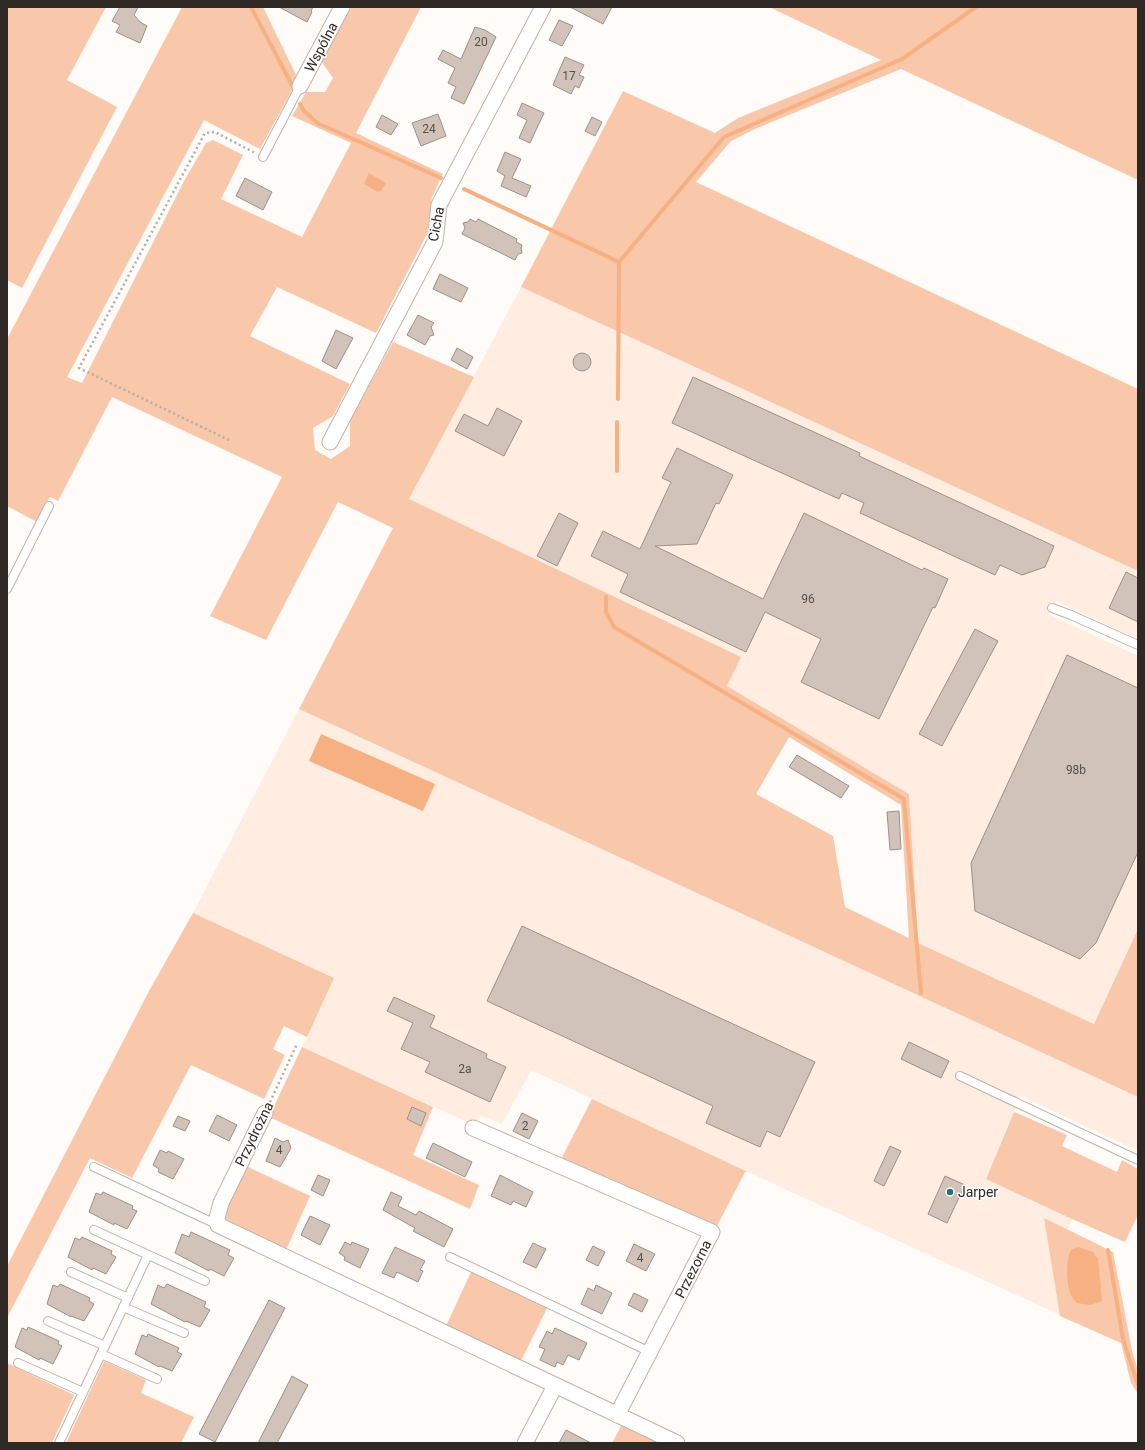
<svg xmlns="http://www.w3.org/2000/svg" width="1145" height="1450" font-family="Roboto,sans-serif">
<rect width="100%" height="100%" fill="#fefbf9"/>
<g fill="#ffede2">
<path d="M521,287L1138,571V639L1056,601L1048,614L1138,656V929L1094,1024L918,943L909,794L727,686L741,657L409,499Z"/>
<path d="M299,709L1138,1097V1151L1021,1096L986,1178L1072,1219L1068,1229L1102,1246L1121,1343L748,1172L531,1070L502,1124L481,1116L474,1125L302,1047L334,978L193,913Z"/>
</g>
<g fill="#f9c8aa" fill-rule="evenodd">
<path d="M7,7H106L67,80L117,107L22,288L7,280Z"/>
<path d="M182,7H263L298,79L260,149L204,120L67,377L82,383L184,181L206,143L213,140L243,155L221,199L302,237L351,143L292,116L306,92H325L333,78L321,61L349,7H421L356,133L443,174L432,197L427,234L376,333L277,287L250,336L350,384L333,416L313,428L315,450L331,459L350,446V421L393,342L474,377L409,499L741,657L727,686L909,794L918,943L1094,1024L1138,929V1097L299,709L393,528L338,502L266,640L210,616L282,477L112,397L58,501L50,497L37,522L7,506V339ZM789,737L901,805L909,938L845,907L833,836L756,794Z"/>
<path d="M769,7H1138V180L901,69L755,129L731,141L696,182L1138,389V571L521,287L623,91L715,133L738,118L881,60Z"/>
<path d="M193,913L334,978L307,1037L284,1026L273,1049L285,1055L264,1099L191,1065L132,1178L90,1158L7,1318V1266L149,991Z"/>
<path d="M302,1047L433,1107L413,1155L479,1185L470,1209L269,1117Z"/>
<path d="M592,1099L748,1172H745L717,1226L560,1161Z"/>
<path d="M1014,1112L1067,1135L1062,1146L1117,1172L1122,1160L1138,1169V1215L1125,1242L1072,1219L986,1179Z"/>
<path d="M246,1166L310,1196L286,1250L226,1222L223,1213Z"/>
<path d="M1044,1218L1113,1252L1132,1350L1138,1371V1394L1131,1383L1121,1343L1060,1316Z"/>
<path d="M471,1272L547,1308L521,1361L446,1326Z"/>
<path d="M104,1361L146,1380L141,1393L194,1417L181,1443H66Z"/>
<path d="M7,1363L74,1395L52,1443H7Z"/>
<path d="M622,1424L662,1443H612Z"/>
</g>
<g fill="#f7b081">
<path d="M369,173L386,183L381,191L378,192L364,184Z"/>
<path d="M321,734L435,784L423,811L309,761Z"/>
<path d="M1078,1247L1093,1252L1098,1259L1102,1301L1090,1305L1077,1303C1065,1295 1065,1261 1071,1250Z"/>
</g>
<g fill="none" stroke-linecap="round" stroke-linejoin="round">
<g stroke="#f7b081" stroke-width="4">
<path d="M251,7L294,89"/>
<path d="M300,104L304,111L317,123L441,178"/>
<path d="M464,189L619,262"/>
<path d="M618,399L619,262L724,137L902,59L976,7"/>
<path d="M617,471V422"/>
<path d="M606,597V612L614,627L904,799L921,993"/>
<path d="M1108,1250L1123,1339L1138,1385"/>
</g>
</g>
<g fill="#d1c3ba" stroke="#9d9087">
<path d="M120,7H138L134,15L140,22L147,26L140,43L116,32L120,25L112,21Z"/>
<path d="M279,7H313L311,11L312,12L307,22Z"/>
<path d="M570,7H612L603,24Z"/>
<path d="M559,20L573,26L562,46L549,40Z"/>
<path d="M475,27L485,30L496,37L464,104L451,98L456,87L448,83L455,68L438,59L443,50L461,59Z"/>
<path d="M565,57L584,65L579,75L584,77L579,88L575,86L571,94L553,85Z"/>
<path d="M522,103L544,113L530,143L519,138L527,120L517,115Z"/>
<path d="M438,114L446,136L421,146L412,123Z"/>
<path d="M382,115L398,124L391,135L376,127Z"/>
<path d="M592,117L602,122L595,136L585,131Z"/>
<path d="M505,152L521,159L512,178L531,186L526,197L501,186L505,176L497,171Z"/>
<path d="M245,178L272,192L263,210L236,196Z"/>
<path d="M470,219L476,222L478,219L517,239L516,242L522,245L521,248L522,253L518,254L515,260L462,234L465,228L463,223L468,222Z"/>
<path d="M440,274L468,288L461,302L433,289Z"/>
<path d="M418,315L434,323L431,327L434,335L430,336L425,345L407,335Z"/>
<path d="M336,330L353,338L336,369L322,361Z"/>
<path d="M457,348L473,357L467,369L451,360Z"/>
<circle cx="582" cy="362" r="9"/>
<path d="M693,377L860,453L859,456L1054,546L1045,567L1022,575L1000,565L995,575L860,513L864,503L842,493L839,499L672,423Z"/>
<path d="M497,408L522,421L504,456L455,431L464,414L488,426Z"/>
<path d="M677,448L733,475L719,504L716,503L697,544L655,546L763,599L804,513L922,570L924,568L948,579L935,608L933,607L879,719L801,682L821,639L765,612L746,652L620,592L628,574L591,556L603,531L640,549L671,482L662,478Z"/>
<path d="M559,513L578,523L557,566L537,556Z"/>
<path d="M1126,572L1138,578V622L1109,608Z"/>
<path d="M975,629L998,641L942,746L919,734Z"/>
<path d="M1067,655L1138,688V852L1096,943L1080,959L975,911L971,863Z"/>
<path d="M797,755L849,786L841,798L789,767Z"/>
<path d="M899,811L901,849L890,850L887,812Z"/>
<path d="M522,926L815,1062L780,1137L767,1131L760,1147L706,1123L713,1106L487,1001Z"/>
<path d="M394,997L435,1016L430,1027L487,1054L486,1058L506,1067L490,1102L425,1072L430,1062L401,1049L413,1023L387,1011Z"/>
<path d="M909,1042L949,1061L941,1078L901,1059Z"/>
<path d="M412,1107L426,1113L421,1126L407,1119Z"/>
<path d="M522,1113L538,1121L529,1139L513,1131Z"/>
<path d="M217,1115L237,1125L229,1141L209,1131Z"/>
<path d="M178,1116L190,1121L185,1131L173,1126Z"/>
<path d="M275,1138L283,1142L288,1140L291,1148L280,1167L266,1161Z"/>
<path d="M433,1143L472,1162L465,1177L426,1158Z"/>
<path d="M890,1146L901,1151L884,1186L874,1181Z"/>
<path d="M160,1150L167,1153L168,1151L184,1159L173,1179L158,1172L159,1169L153,1165Z"/>
<path d="M318,1175L330,1180L323,1196L311,1190Z"/>
<path d="M500,1175L533,1192L526,1207L513,1201L511,1205L491,1196Z"/>
<path d="M945,1176L965,1185L947,1223L928,1214Z"/>
<path d="M103,1192L133,1206L132,1209L137,1211L127,1229L114,1223V1225L89,1212L96,1193L101,1195Z"/>
<path d="M391,1192L402,1197L398,1206L416,1215L419,1211L453,1229L444,1247L413,1231L415,1228L383,1210Z"/>
<path d="M310,1216L330,1225L320,1245L301,1235Z"/>
<path d="M191,1232L230,1250L228,1255L234,1258L224,1276L210,1269L209,1271L175,1253L182,1234L189,1237Z"/>
<path d="M82,1237L112,1251L111,1254L116,1257L106,1274L93,1268L92,1270L68,1257L75,1238L80,1240Z"/>
<path d="M345,1242L351,1245L352,1242L369,1249L360,1268L344,1260L345,1257L339,1253Z"/>
<path d="M533,1243L546,1249L536,1268L523,1262Z"/>
<path d="M634,1244L655,1254L646,1271L626,1261Z"/>
<path d="M593,1246L605,1252L598,1266L586,1260Z"/>
<path d="M395,1247L425,1261L420,1270L423,1271L418,1282L397,1272L394,1278L382,1273Z"/>
<path d="M60,1284L90,1298L89,1301L94,1304L84,1321L71,1316V1317L47,1304L53,1285L58,1287Z"/>
<path d="M167,1284L206,1302L204,1307L210,1310L200,1327L186,1321L185,1322L151,1304L158,1285L164,1288Z"/>
<path d="M596,1285L612,1293L602,1314L581,1304L588,1288L594,1291Z"/>
<path d="M634,1293L648,1300L642,1312L628,1305Z"/>
<path d="M269,1300L285,1308L215,1442L199,1434Z"/>
<path d="M28,1327L59,1341L58,1344L62,1346L53,1364L40,1358L39,1360L15,1347L22,1328L27,1330Z"/>
<path d="M555,1328L587,1343L579,1360L568,1355L563,1365L557,1362L555,1367L540,1360L545,1349L539,1347L547,1331L552,1334Z"/>
<path d="M148,1334L179,1348L177,1352L182,1354L172,1371L160,1366L159,1367L135,1354L142,1335L147,1337Z"/>
<path d="M292,1376L308,1385L277,1443H258Z"/>
<path d="M566,1430L591,1443H559Z"/>
</g>
<g fill="none" stroke-linecap="round" stroke-linejoin="round">
<defs>
<g id="lane">
<path d="M263,157L300,86"/>
<path d="M7,589L49,506"/>
<path d="M1052,608L1071,615L1138,645"/>
<path d="M960,1076L1138,1160"/>
<path d="M94,1167L218,1225"/>
<path d="M94,1230L205,1281"/>
<path d="M450,1257L650,1352"/>
<path d="M71,1272L128,1298"/>
<path d="M123,1307L184,1333"/>
<path d="M48,1321L105,1346"/>
<path d="M101,1354L157,1379"/>
<path d="M18,1363L83,1392"/>
<path d="M59,1443L148,1255"/>
</g>
<g id="street">
<path d="M300,86L342,7"/>
<path d="M330,442L435,242L439,205L543,7"/>
<path d="M265,1113L221,1203L217,1218L218,1225L677,1443"/>
<path d="M473,1128L712,1232L617,1415"/>
<path d="M525,1443L555,1386"/>
</g>
</defs>
<use href="#lane" stroke="#c0b2a9" stroke-width="10"/>
<use href="#street" stroke="#c0b2a9" stroke-width="17"/>
<g stroke="#b1adaa" stroke-width="2.5" stroke-dasharray="2 3" stroke-linecap="butt">
<path d="M229,440L79,368L205,133L215,132L255,153"/>
<path d="M270,1102L297,1044"/>
</g>
<use href="#lane" stroke="#fff" stroke-width="8"/>
<use href="#street" stroke="#fff" stroke-width="15"/>
</g>
<circle fill="#256f76" stroke="#fff" stroke-width="1.5" cx="950" cy="1192" r="4"/>
<g text-anchor="middle" dominant-baseline="central" stroke-width="3" stroke-linejoin="round" paint-order="stroke">
<g font-size="12" fill="#57504a">
<text x="481" y="42">20</text>
<text x="569" y="76">17</text>
<text x="429" y="129">24</text>
<text x="808" y="599">96</text>
<text x="1076" y="770">98b</text>
<text x="465" y="1069">2a</text>
<text x="525" y="1126">2</text>
<text x="279" y="1150">4</text>
<text x="640" y="1258">4</text>
</g>
<g font-size="14" fill="#2e2925" stroke="#fff">
<text transform="translate(321 47) rotate(-62)">Wspólna</text>
<text transform="translate(436 224) rotate(-79)">Cicha</text>
<text transform="translate(254 1134) rotate(-64)">Przydrożna</text>
<text transform="translate(693 1269) rotate(-63)">Przezorna</text>
</g>
<g font-size="14" fill="#2e2925" stroke="#fff" text-anchor="start">
<text x="958" y="1192">Jarper</text>
</g>
</g>
<rect width="1145" height="1450" fill="none" stroke="#2e2925" stroke-width="16"/>
</svg>
